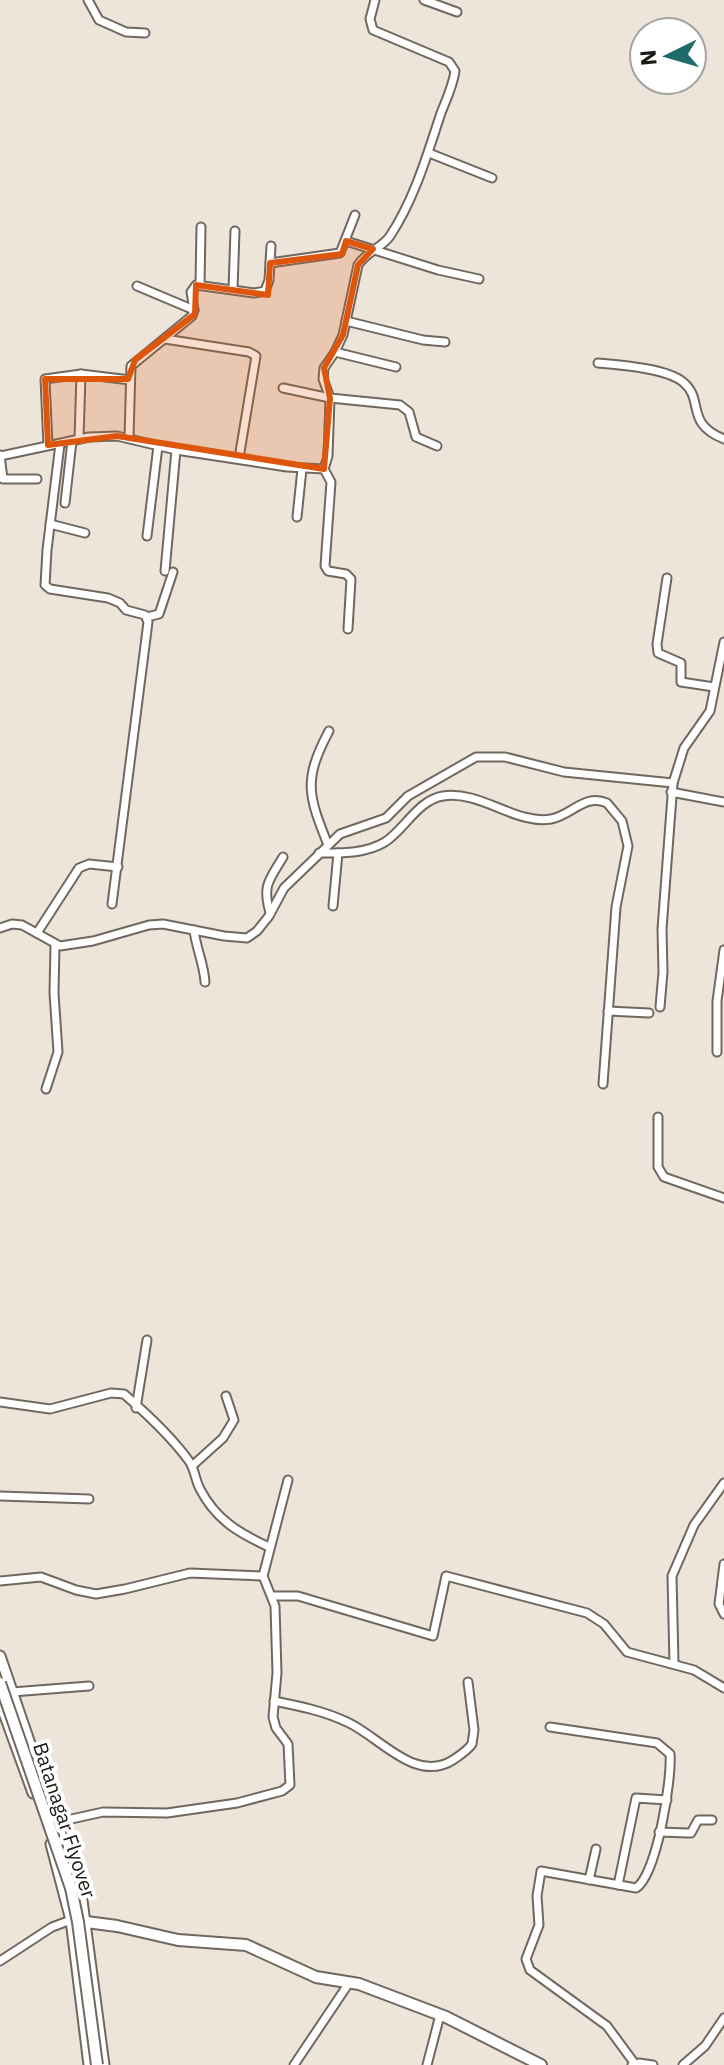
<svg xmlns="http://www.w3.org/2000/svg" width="724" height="2065" font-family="'IBM Plex Sans',sans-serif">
<rect width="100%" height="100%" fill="#ede4da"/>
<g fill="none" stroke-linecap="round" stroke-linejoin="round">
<defs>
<g id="minor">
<path d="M88,0L99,20L126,32L145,33"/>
<path d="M424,0L457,12"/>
<path d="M429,153L492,178"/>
<path d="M346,241L438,270L479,279"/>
<path d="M270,263L340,253L355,215"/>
<path d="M200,285L201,227"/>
<path d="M137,286L194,310"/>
<path d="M233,289L235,231"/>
<path d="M346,321L423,340L445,342"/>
<path d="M165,339L249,352L256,356L239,458"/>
<path d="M335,352L396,367"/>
<path d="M598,363C619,365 666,368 683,382C705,400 684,423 724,439"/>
<path d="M283,388L330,398L400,405L409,412L416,437L437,446"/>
<path d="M129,438L131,366L192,316L194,310L191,292L196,285L254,293L265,291L269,280L271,246"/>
<path d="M79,439L81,374"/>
<path d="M60,444L47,550L45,585L50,589L108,598L120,603L126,610L145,615L148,622L112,904"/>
<path d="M48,445L45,379L81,374L130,380"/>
<path d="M0,455L3,479H37"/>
<path d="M0,456L89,437L117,436L176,450L287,467L324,469L328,456L330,398L323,379L324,368L335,352L343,335L358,265C367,251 382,248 390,236C415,198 427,155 441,113C446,100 453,86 455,71L449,62L373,30L370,19L375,0"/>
<path d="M324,469L331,482L325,566L328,571L346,574L351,579L348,629"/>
<path d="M65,503L72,441"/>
<path d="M297,517L302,469"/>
<path d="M50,524L85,533"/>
<path d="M147,536L158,446"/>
<path d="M165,571L176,450"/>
<path d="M667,578L657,644L658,653L681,663V682L714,687"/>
<path d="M147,617L159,614L173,572"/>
<path d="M671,792L724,802"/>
<path d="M328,845C308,795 303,780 329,731"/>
<path d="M319,853C341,853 365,854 385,842C405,829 418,800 443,796C480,790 516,825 551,819C572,815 585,793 607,803L622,821L628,846L616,907L603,1084"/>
<path d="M333,906L338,853"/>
<path d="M270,913C262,885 269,881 283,857"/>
<path d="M0,928L12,924L22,925L60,946L93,941L149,925L163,924L224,936L247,938L257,931L269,916L284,888L340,834L386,818L408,796L476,757H505L564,772L673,783L684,748L710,711L724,642"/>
<path d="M194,930C196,948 204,964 205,982"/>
<path d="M37,933L79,868L89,864L118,867"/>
<path d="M660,1007L663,972L662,929L673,783"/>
<path d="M608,1011L649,1013"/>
<path d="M717,1052V1001L724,950"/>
<path d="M46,1089L58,1052L54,993L55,945"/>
<path d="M658,1117V1167L664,1177L724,1198"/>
<path d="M0,1402L50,1409L111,1393L124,1394C147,1414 171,1436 189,1461C195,1469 195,1480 200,1489C216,1520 239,1533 269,1547"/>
<path d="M136,1408L147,1340"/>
<path d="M192,1466L223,1438L234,1420L226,1396"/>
<path d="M0,1496L89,1499"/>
<path d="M724,1564L719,1604L724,1614"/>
<path d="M0,1581L41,1577L76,1590L96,1594L125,1589L190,1573L263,1576"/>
<path d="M272,1596H298L433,1636L446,1576L587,1613L604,1624L627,1652L694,1670L724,1688"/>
<path d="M674,1664L672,1576L694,1525L724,1483"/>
<path d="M12,1692L89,1686"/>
<path d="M274,1701C299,1706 324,1711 347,1722C379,1736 415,1784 453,1760C460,1755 467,1751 472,1744L474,1730L468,1682"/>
<path d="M550,1727L657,1743L670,1754C672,1779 657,1875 636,1888L541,1871L537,1896L539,1925L526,1959L530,1970L607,2026L635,2064"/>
<path d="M58,1822L103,1812L167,1813L237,1803L282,1791L290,1785L288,1744L276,1728L273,1717L277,1673L275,1606L263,1576L288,1480"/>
<path d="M659,1832L688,1833H691L698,1820H712"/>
<path d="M589,1880L596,1849"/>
<path d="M618,1885L636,1798L667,1800"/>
<path d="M0,1961L52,1927L71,1920"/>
<path d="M294,2065L349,1983"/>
<path d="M427,2065L440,2015"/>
<path d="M632,2065L639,2063L653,2065"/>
<path d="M683,2065L705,2046L724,2018"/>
</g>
<g id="tertiary">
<path d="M0,1656L81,1893L104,2065"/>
<path d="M0,1702L33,1793"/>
<path d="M51,1844L71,1920L89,2065"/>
</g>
<path id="secondary" d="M71,1920L117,1926L178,1940L246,1945L316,1977L359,1984L446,2017L541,2065"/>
</defs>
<use href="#minor" stroke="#70685f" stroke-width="11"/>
<use href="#tertiary" stroke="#70685f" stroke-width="13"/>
<use href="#secondary" stroke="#70685f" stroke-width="14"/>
<use href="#minor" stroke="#fff" stroke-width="7"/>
<use href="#tertiary" stroke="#fff" stroke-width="9"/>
<use href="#secondary" stroke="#fff" stroke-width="10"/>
<defs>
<path id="secondary-bridge" d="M0,1683L71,1888L78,1922L97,2065"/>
</defs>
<use href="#secondary-bridge" stroke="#70685f" stroke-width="14" stroke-linecap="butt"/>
<use href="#secondary-bridge" stroke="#fff" stroke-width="10"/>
</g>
<path fill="#de560c" fill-opacity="0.2" stroke="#de560c" stroke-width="6" stroke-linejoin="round" d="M346,241L373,249L358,265L343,335L324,368L330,398L324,469L117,436L48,445L45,379H128L135,360L195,314L196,285L268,295L270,263L342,254Z"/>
<g text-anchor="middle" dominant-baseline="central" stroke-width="8" stroke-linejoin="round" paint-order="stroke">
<g font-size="20" fill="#1c1915" stroke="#fff">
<text transform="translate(65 1820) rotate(72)">Batanagar Flyover</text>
</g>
</g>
<g transform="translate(668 56) rotate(265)"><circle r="38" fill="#ffffff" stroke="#a4a3a1" stroke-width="2"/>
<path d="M0-6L14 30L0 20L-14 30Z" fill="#1f6b69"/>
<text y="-12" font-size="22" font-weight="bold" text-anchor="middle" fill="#1c1915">N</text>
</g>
</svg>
